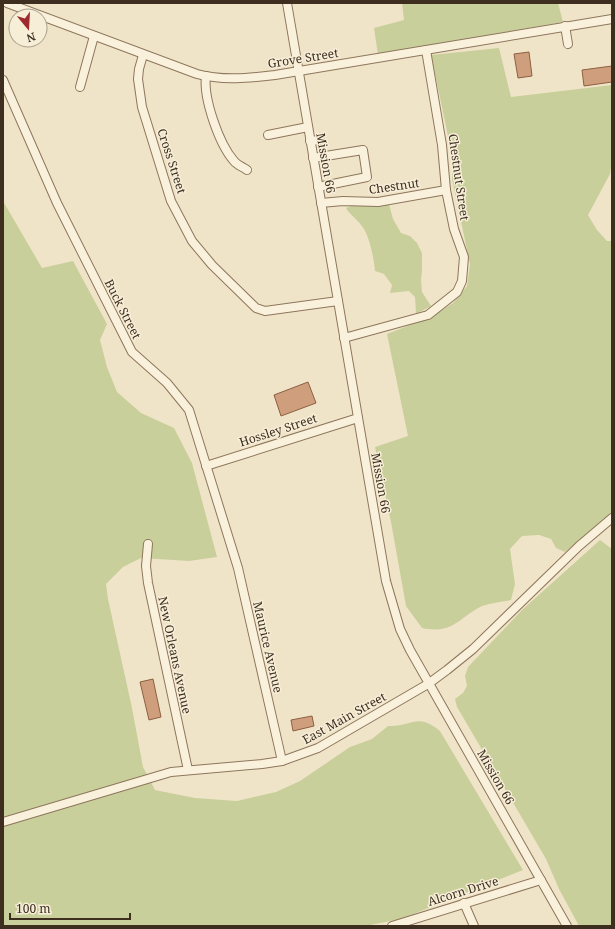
<svg xmlns="http://www.w3.org/2000/svg" width="615" height="929" font-family="'Noto Serif',serif">
<rect width="100%" height="100%" fill="#f0e4c8"/>
<g fill="#c9cf9b">
<path d="M402,3H558L563,22L378,55L374,28L404,20Z"/>
<path d="M499,48L511,97L612,85V162L610,174L588,215L597,230L607,241H612V512L565,552L556,548L551,539L539,535L522,536L510,549L515,584L511,600C501,602 488,603 480,607C457,620 452,634 422,628L406,606L391,522L375,447L408,436L387,334L433,316L453,303L467,286L470,264L452,179V155L431,55Z"/>
<path d="M3,201L42,268L73,261L107,324L100,340L107,367L117,392L141,413L174,428L192,463L217,557L189,561L141,558L123,567L106,584L108,599L132,708L143,767L155,790L195,798L237,801L276,792L300,781L350,747L372,739L388,726C413,727 416,712 440,731L523,870L401,919L365,926H3Z"/>
<path d="M389,204L393,219L401,233L410,236L417,243L422,253V271L421,280L422,292L431,306L416,314L415,297L409,291L390,293L392,285L384,274L375,271C374,259 369,233 361,225C356,218 350,215 346,208L353,205Z"/>
<path d="M600,540L612,549V926H579L559,889L546,859L457,707L455,699L463,693L467,686L465,676L468,667L522,610Z"/>
</g>
<g fill="#cf9f7d" stroke="#8d5f41">
<path d="M529,52L532,76L518,78L514,54Z"/>
<path d="M612,66V82L584,86L582,70Z"/>
<path d="M308,382L316,403L281,416L274,395Z"/>
<path d="M153,679L161,717L149,720L140,682Z"/>
<path d="M312,716L314,726L293,731L291,720Z"/>
</g>
<g fill="none" stroke-linecap="round" stroke-linejoin="round">
<defs>
<g id="minor">
<path d="M7,3L197,74C223,81 249,78 275,75L612,19"/>
<path d="M287,3L386,581L400,629L410,650L567,926"/>
<path d="M565,26L568,44"/>
<path d="M143,55L139,69L138,79L142,107L171,201L192,241L212,265L256,308L265,311L338,301"/>
<path d="M206,76C203,98 219,144 234,161C237,165 243,167 247,170"/>
<path d="M3,80L57,203L132,352L167,383L189,410L238,568L282,761"/>
<path d="M80,87L94,36"/>
<path d="M268,135L308,127"/>
<path d="M310,141L320,140"/>
<path d="M313,158L363,150L367,177L318,187"/>
<path d="M321,203L343,201L378,202L446,190"/>
<path d="M344,338L428,315L457,292L462,281L464,257L454,229L446,190L442,145L426,50"/>
<path d="M206,466L358,418"/>
<path d="M148,544L146,566L148,583L188,770"/>
<path d="M3,822L171,772L262,764L282,761L318,748L428,684L447,670L473,649L579,546L612,518"/>
<path d="M464,903L474,926"/>
<path d="M392,926L541,880"/>
</g>
</defs>
<use href="#minor" stroke="#8d765c" stroke-width="10"/>
<use href="#minor" stroke="#faf1dc" stroke-width="8"/>
</g>
<g text-anchor="middle" dominant-baseline="central" stroke-width="3" stroke-linejoin="round" paint-order="stroke">
<g font-size="12" fill="#3d2e20" stroke="#f7eed8">
<text transform="translate(303 58) rotate(-9)">Grove Street</text>
<text transform="translate(172 161) rotate(72)">Cross Street</text>
<text transform="translate(326 163) rotate(80)">Mission 66</text>
<text transform="translate(459 177) rotate(82)">Chestnut Street</text>
<text transform="translate(394 186) rotate(-8)">Chestnut</text>
<text transform="translate(123 309) rotate(63)">Buck Street</text>
<text transform="translate(278 430) rotate(-18)">Hossley Street</text>
<text transform="translate(381 483) rotate(80)">Mission 66</text>
<text transform="translate(268 647) rotate(77)">Maurice Avenue</text>
<text transform="translate(175 655) rotate(78)">New Orleans Avenue</text>
<text transform="translate(344 718) rotate(-29)">East Main Street</text>
<text transform="translate(496 777) rotate(60)">Mission 66</text>
<text transform="translate(463 891) rotate(-17)">Alcorn Drive</text>
</g>
</g>
<rect width="615" height="929" fill="none" stroke="#3d2e20" stroke-width="8"/>
<g transform="translate(28 28) rotate(162)"><circle r="19" fill="#f7eed8" stroke="#ada18e"/>
<path d="M0-3L7 15L0 10L-7 15Z" fill="#9e2a2b"/>
<text y="-6" font-size="11" font-weight="bold" text-anchor="middle" fill="#3d2e20">N</text>
</g>
<path d="M10 913v6h120v-6" fill="none" stroke="#3d2e20" stroke-width="2"/>
<text x="16" y="913" font-size="12" fill="#3d2e20" stroke="#f7eed8" stroke-width="3" paint-order="stroke">100 m</text>
</svg>
